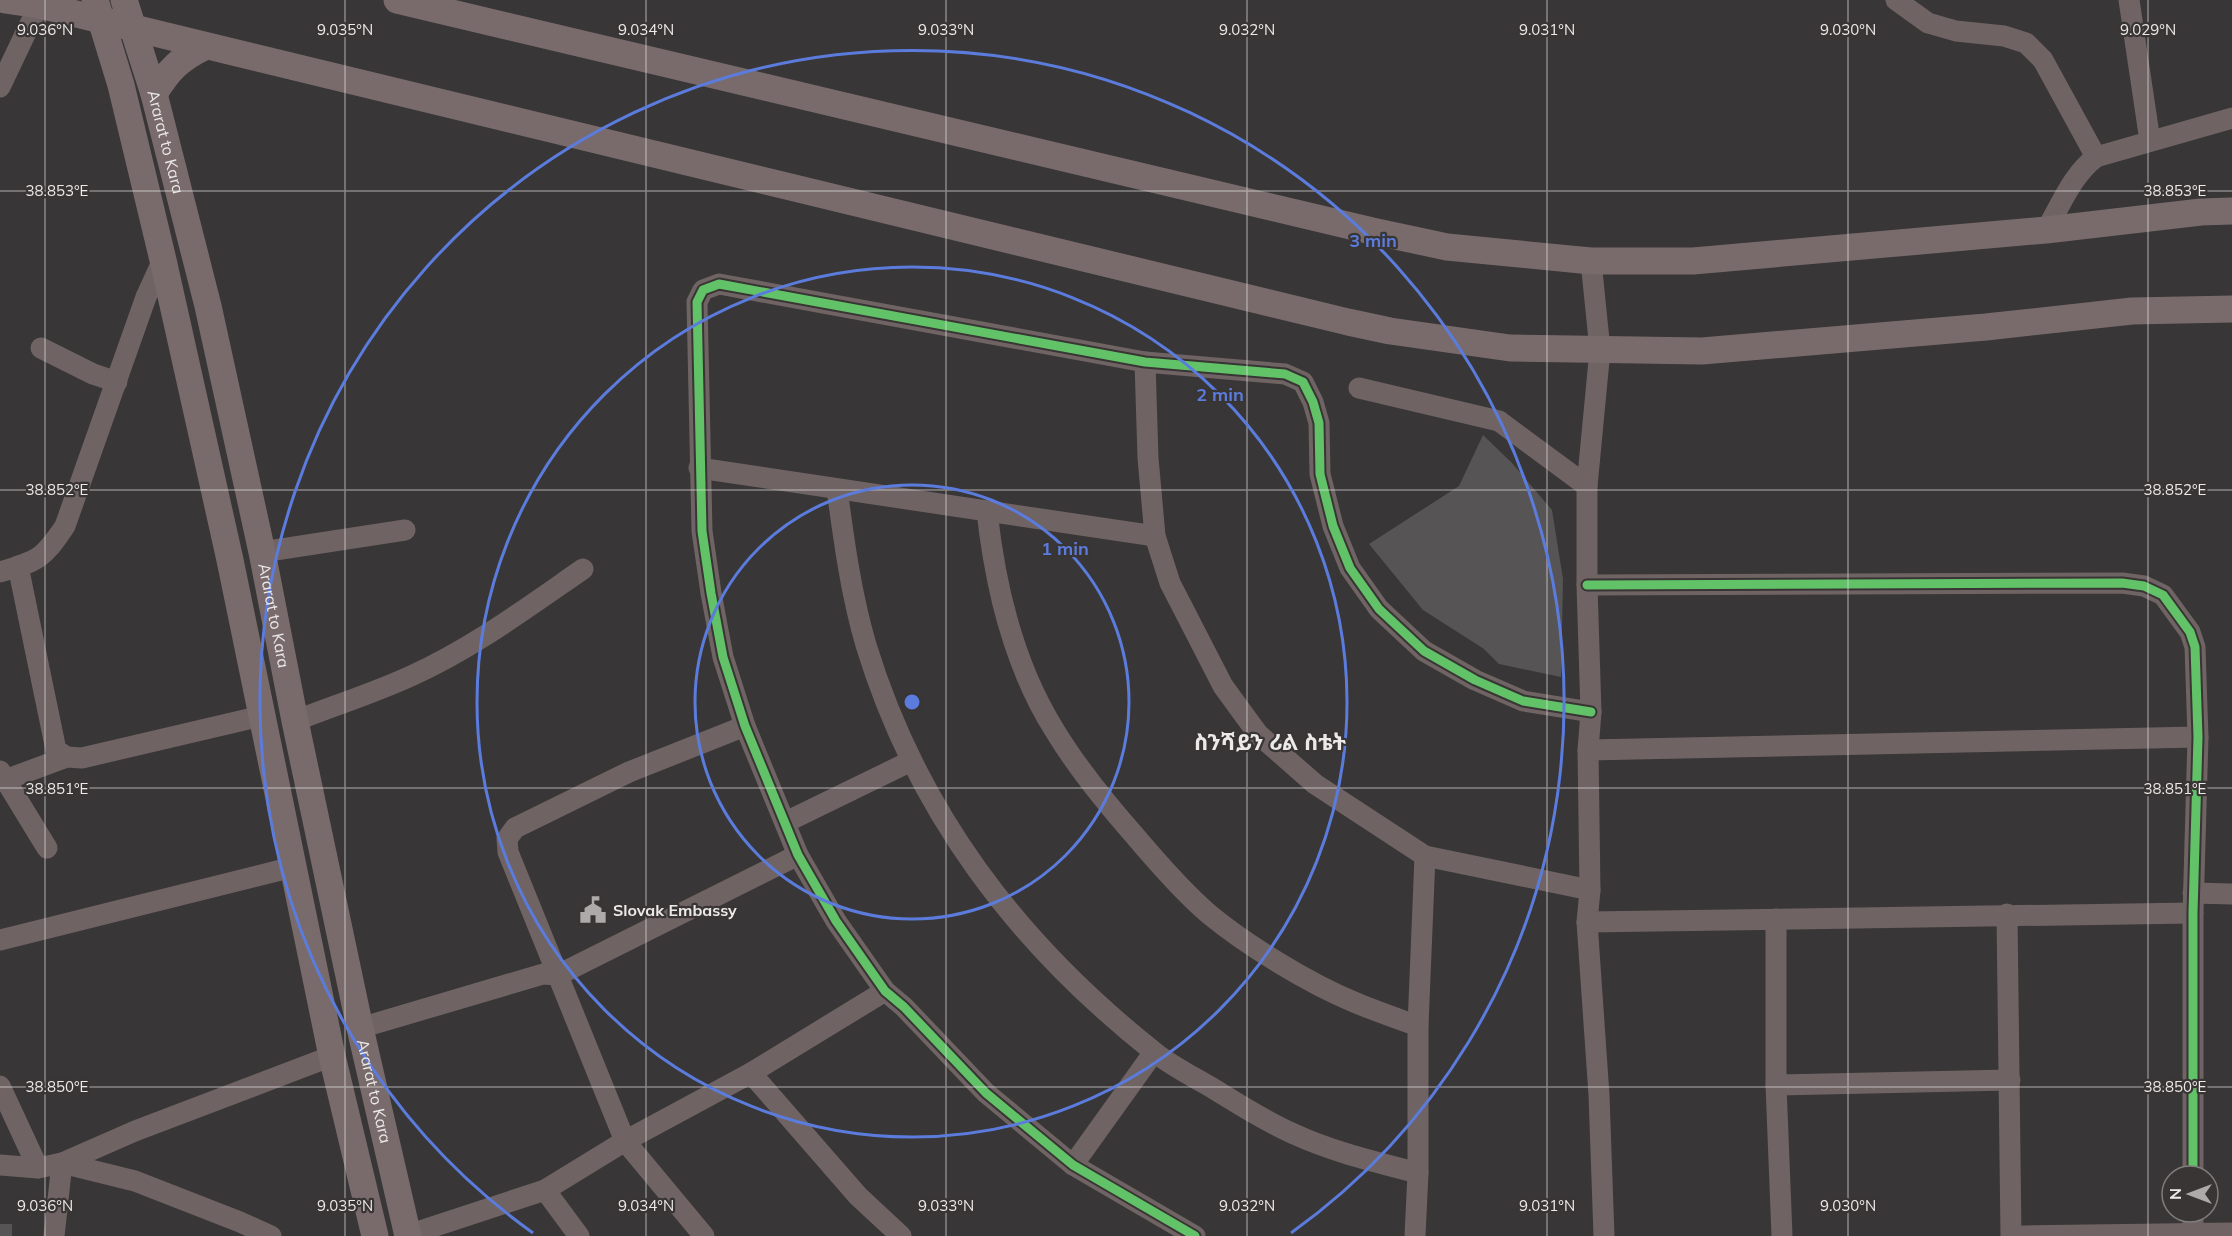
<svg xmlns="http://www.w3.org/2000/svg" width="2232" height="1236" font-family="Mulish,'Noto Sans Ethiopic',sans-serif">
<rect width="100%" height="100%" fill="#383636"/>
<g fill="#565454">
<path d="M1483,435L1511,462L1552,510L1563,579L1561,677L1499,664L1484,649L1423,610L1369,544L1459,486Z"/>
<rect x="0" y="1224" width="12" height="12"/>
</g>
<g fill="none" stroke-linecap="round" stroke-linejoin="round">
<g stroke="#6f6363" stroke-width="21">
<path d="M1896,0L1928,23L1956,31L2004,36L2026,43L2043,60L2096,157"/>
<path d="M2129,0L2150,141"/>
<path d="M0,87L39,5"/>
<path d="M2046,230C2061,205 2072,175 2096,157L2232,118"/>
<path d="M1591,261L1600,350L1587,486V585L1591,712L1588,750L1590,890L1587,922L1599,1095L1604,1236"/>
<path d="M41,348L93,374L117,382"/>
<path d="M1359,388L1499,421L1587,486"/>
<path d="M699,468L1155,536L1148,458L1145,362"/>
<path d="M837,489C844,541 851,594 866,645C917,812 1017,943 1153,1051C1171,1066 1194,1077 1214,1089C1240,1105 1266,1122 1294,1134C1333,1152 1376,1162 1418,1173L1415,1236"/>
<path d="M987,511C995,586 1014,666 1055,731C1078,769 1106,803 1135,836C1157,862 1184,893 1210,915C1248,946 1308,983 1354,1002C1375,1011 1396,1018 1418,1026V1173"/>
<path d="M1155,536L1170,583L1223,686L1258,734L1315,784L1425,856L1590,890"/>
<path d="M262,552L405,530"/>
<path d="M18,566L56,750L67,757L82,758L261,716"/>
<path d="M0,572C38,561 43,559 65,526L146,297L163,260"/>
<path d="M1587,585L2122,583L2144,586L2163,595L2190,632L2195,647L2198,737L2193,913V1176"/>
<path d="M295,721C333,706 374,693 411,676C473,648 528,607 583,569"/>
<path d="M1588,750L2198,737"/>
<path d="M0,771L47,848"/>
<path d="M5,780L67,757"/>
<path d="M786,822L911,761"/>
<path d="M2193,893L2232,894"/>
<path d="M2007,914L2011,1236"/>
<path d="M1776,919V1085L2010,1080"/>
<path d="M1587,922L2193,913"/>
<path d="M0,940L293,867"/>
<path d="M1418,1026L1425,856"/>
<path d="M360,1028L543,974L558,975L798,855"/>
<path d="M751,1073L858,1196L901,1236"/>
<path d="M1776,1085L1782,1236"/>
<path d="M0,1086L38,1168"/>
<path d="M62,1163L135,1181L240,1222L271,1236"/>
<path d="M0,1165L38,1168L62,1163L135,1131L332,1056"/>
<path d="M1073,1165L1154,1052"/>
<path d="M545,1190L579,1236"/>
<path d="M408,1235L545,1190L625,1141L751,1073L885,991"/>
<path d="M54,1236L62,1163"/>
<path d="M704,1236L625,1141L508,852L507,839L515,828L629,772L745,726"/>
<path d="M1195,1236L1073,1165L986,1093L904,1007L885,991L836,921L798,855L745,726L723,657L711,593L702,531L697,302L703,290L719,284L1145,362L1285,374L1303,382L1313,402L1319,423L1320,474L1333,526L1350,568L1379,609L1424,651L1475,680L1523,701L1591,712"/>
<path d="M2023,1236L2232,1233"/>
<path d="M2193,1236V1212"/>
</g>
<g stroke="#796b6c" stroke-width="27">
<path d="M5,0L39,5L1348,322L1390,331L1510,348L1702,351L1986,327L2132,311L2232,309"/>
<path d="M95,0L121,85L163,260L230,560L332,1056L375,1236"/>
<path id="s1" d="M124,0L154,94L208,306L262,552L295,721L360,1028L408,1236"/>
<path d="M397,0L1372,231L1447,247L1591,261H1693L2046,230L2201,212L2232,211"/>
<path d="M154,94C168,71 179,59 204,47"/>
</g>
<defs>
<g id="cycleway">
<path d="M1587,585L2122,583L2144,586L2163,595L2190,632L2195,647L2198,737L2193,913V1176"/>
<path d="M1195,1236L1073,1165L986,1093L904,1007L885,991L836,921L798,855L745,726L723,657L711,593L702,531L697,302L703,290L719,284L1145,362L1285,374L1303,382L1313,402L1319,423L1320,474L1333,526L1350,568L1379,609L1424,651L1475,680L1523,701L1591,712"/>
</g>
</defs>
<use href="#cycleway" stroke="#393535" stroke-width="13"/>
<use href="#cycleway" stroke="#61c268" stroke-width="9"/>
</g>
<path fill="none" stroke="#ece9e9" stroke-width="1.5" stroke-opacity="0.45" d="M45,0V1236M345,0V1236M646,0V1236M946,0V1236M1247,0V1236M1547,0V1236M1848,0V1236M2148,0V1236M0,191H2232M0,490H2232M0,788H2232M0,1087H2232"/>
<g fill="none" stroke="#5b7cdd" stroke-width="3">
<circle cx="912" cy="702" r="217"/>
<circle cx="912" cy="702" r="435"/>
<path d="M533 1233A652 652 0 1 1 1291 1233"/>
</g>
<defs>
<symbol id="civic-bare" viewBox="-9 -9 18 18"><path d="M-.6-6.5H3V-4.5H.6V-3L4-1V1h2V6H-6V1h2V-1L-.6-3ZM-1.2 2.5V6h2.4V2.5Z" fill="#adaaaa" stroke="#393535" stroke-width="2.5" paint-order="stroke"/></symbol>
</defs>
<g fill-rule="evenodd">
<use href="#civic-bare" x="574" y="891" width="38" height="38"/>
</g>
<g text-anchor="middle" dominant-baseline="central" stroke-width="4.5" stroke-linejoin="round" paint-order="stroke">
<g font-size="16" fill="#ece9e9" stroke="#393535">
<text stroke="none"><textPath href="#s1" startOffset="148">Ararat to Kara</textPath></text>
<text stroke="none"><textPath href="#s1" startOffset="634">Ararat to Kara</textPath></text>
<text stroke="none"><textPath href="#s1" startOffset="1120">Ararat to Kara</textPath></text>
</g>
<g font-size="16" font-weight="bold" fill="#ece9e9" stroke="#393535" text-anchor="start">
<text x="613" y="910">Slovak Embassy</text>
</g>
<g font-size="22" font-weight="bold" fill="#ece9e9" stroke="#393535">
<text x="1270" y="742">ስንሻይን ሪል ስቴት</text>
</g>
</g>
<g font-size="15" text-anchor="middle" fill="#ece9e9" stroke="#393535" stroke-width="4.5" stroke-linejoin="round" paint-order="stroke">
<text x="45" y="35">9.036°N</text>
<text x="345" y="35">9.035°N</text>
<text x="646" y="35">9.034°N</text>
<text x="946" y="35">9.033°N</text>
<text x="1247" y="35">9.032°N</text>
<text x="1547" y="35">9.031°N</text>
<text x="1848" y="35">9.030°N</text>
<text x="2148" y="35">9.029°N</text>
<text x="2175" y="196">38.853°E</text>
<text x="57" y="196">38.853°E</text>
<text x="2175" y="495">38.852°E</text>
<text x="57" y="495">38.852°E</text>
<text x="2175" y="794">38.851°E</text>
<text x="57" y="794">38.851°E</text>
<text x="2175" y="1092">38.850°E</text>
<text x="57" y="1092">38.850°E</text>
<text x="45" y="1211">9.036°N</text>
<text x="345" y="1211">9.035°N</text>
<text x="646" y="1211">9.034°N</text>
<text x="946" y="1211">9.033°N</text>
<text x="1247" y="1211">9.032°N</text>
<text x="1547" y="1211">9.031°N</text>
<text x="1848" y="1211">9.030°N</text>
</g>
<circle cx="912" cy="702" r="9" fill="#5b7cdd" stroke="#393535" stroke-width="3"/>
<g font-size="18" text-anchor="middle" font-weight="bold" fill="#5b7cdd" stroke="#393535" stroke-width="4.5" stroke-linejoin="round" paint-order="stroke">
<text x="1373" y="247">3 min</text>
<text x="1220" y="401">2 min</text>
<text x="1065" y="555">1 min</text>
</g>
<g transform="translate(2190 1194) rotate(270)"><circle r="28" fill="#393535" stroke="#817d7d" stroke-width="1.5"/>
<path d="M0-4.5L10 22L0 15L-10 22Z" fill="#adaaaa"/>
<text y="-9" font-size="16" font-weight="bold" text-anchor="middle" fill="#ece9e9">N</text>
</g>
</svg>
